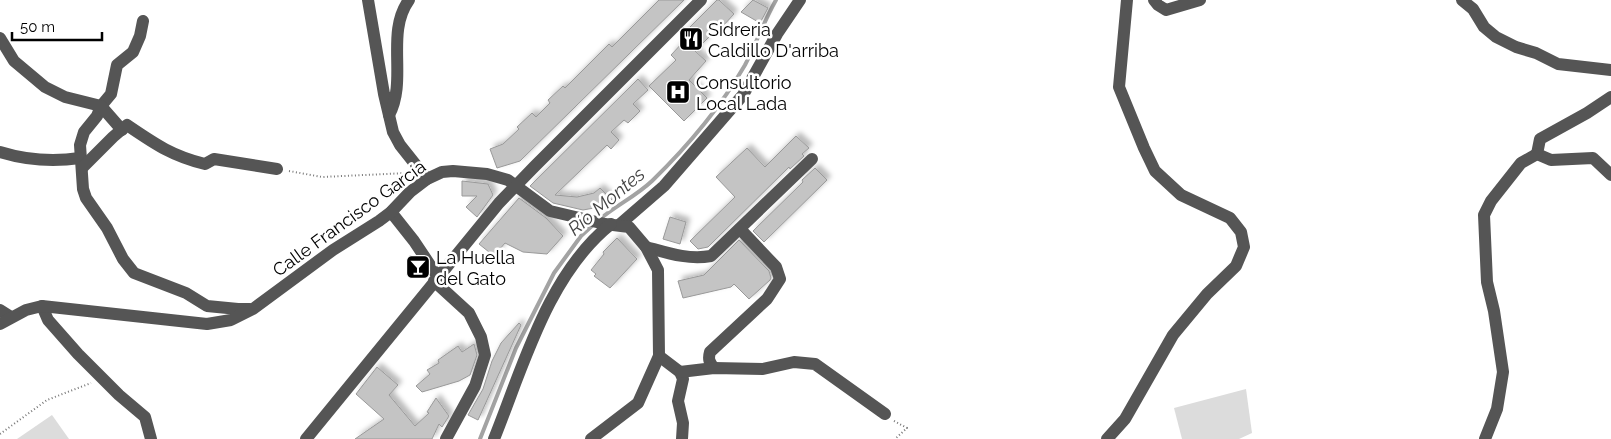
<svg xmlns="http://www.w3.org/2000/svg" width="1611" height="439" font-family="Raleway,sans-serif">
<defs>
<filter id="shadow"><feDropShadow dx="4" dy="-4" stdDeviation="2.5" flood-color="#0004"/></filter>
</defs>
<rect width="100%" height="100%" fill="#fff"/>
<g fill="#dcdcdc">
<path d="M1246,389L1252,433L1239,439H1182L1174,408Z"/>
<path d="M52,415L69,439H17Z"/>
</g>
<g fill="none" stroke-linecap="round" stroke-linejoin="round">
<g stroke="#a3a3a3" stroke-width="4">
<path d="M600,219C617,205 636,196 652,181C688,146 720,108 745,65C756,44 764,21 776,0"/>
<path d="M480,439L516,348L554,273L581,236L593,225"/>
</g>
</g>
<g fill="#c4c4c4" stroke="#999" filter="url(#shadow)">
<path d="M659,0H684L520,161L497,168L490,149L503,144L519,129L517,127L532,113L536,117L550,103L548,100L563,86L565,88L609,44L612,47Z"/>
<path d="M717,0H719L734,14L722,27L721,25L695,51L706,61L689,80L707,98L684,121L649,86L676,60L671,55L685,40L681,36Z"/>
<path d="M753,0L768,8L760,23L741,12Z"/>
<path d="M638,79L648,90L633,104L640,111L628,123L624,120L611,132L619,140L611,149L607,145L555,195L577,197L594,193L600,188L614,202L598,213L594,208L583,210L553,203L530,186Z"/>
<path d="M796,136L809,148L802,154L804,156L790,169L789,167L708,247L698,249L690,241L735,197L716,177L747,148L765,167Z"/>
<path d="M815,168L827,180L764,242L753,231L803,182L802,180Z"/>
<path d="M462,181L488,184L493,195L477,217L466,207L477,196H462Z"/>
<path d="M519,198L546,218L563,236L547,254L523,252L505,243L494,256L479,244Z"/>
<path d="M670,217L686,222L680,244L663,239Z"/>
<path d="M617,238L637,259L610,288L594,276L596,274L591,270L604,254L603,252Z"/>
<path d="M739,240L769,271L771,278L770,280L749,299L734,284L731,287L683,298L678,281L704,275Z"/>
<path d="M519,323L521,325L478,420L468,415L483,389L492,361L501,343Z"/>
<path d="M474,344L477,355L470,375L459,381L422,392L416,386L430,374L427,370L439,363L438,360L458,346L462,352Z"/>
<path d="M377,367L398,385L389,395L415,426L429,413L427,412L436,398L449,416L442,427L439,424L432,439H355L384,419L356,394Z"/>
</g>
<g fill="none" stroke-linecap="round" stroke-linejoin="round">
<g stroke="#777" stroke-width="2" stroke-dasharray="1 2.5" stroke-linecap="butt">
<path d="M289,171L322,177L407,173"/>
<path d="M894,421L907,428L895,439"/>
<path d="M0,434L47,400L91,383"/>
</g>
<g stroke="#555" stroke-width="12">
<path d="M368,0L384,94L393,132L400,145L427,179"/>
<path d="M1154,0L1158,5L1166,10L1200,0"/>
<path d="M1462,0L1473,9L1484,27L1496,37L1516,47L1536,53L1558,64L1611,70"/>
<path d="M143,21L140,36L133,52L117,65L111,94L101,106L97,116L84,132L80,145L83,189L86,198L107,228L123,259L134,273L186,293L207,306L238,309H250"/>
<path d="M0,38L14,61L45,87L65,97L101,106L122,130"/>
<path d="M1611,97L1587,113L1540,139L1537,154L1551,160L1593,158L1611,175"/>
<path d="M389,115C408,80 385,33 409,0"/>
<path d="M0,152C26,160 54,162 80,158"/>
<path d="M82,168L113,137L127,125C155,144 172,156 205,164L214,159L277,169"/>
<path d="M391,212L414,241L438,277"/>
<path d="M619,225L664,186L743,95L777,34L800,0"/>
<path d="M646,247C668,253 688,260 711,256L812,159"/>
<path d="M434,281L469,313L481,337L485,355L475,386L446,439"/>
<path d="M42,306L48,320L78,354L119,395L145,417L151,439"/>
<path d="M0,310L11,317"/>
<path d="M0,324L26,310L42,306L207,324L231,320L253,309L333,250L379,221L391,212L410,192L427,179L442,172L453,171L487,174L508,180L550,211L605,224L629,227L646,247L658,270L659,356L638,403L591,439"/>
<path d="M659,356L680,372L683,379L678,401L683,423L682,439"/>
<path d="M714,368C709,362 708,359 710,352L767,299L780,279L776,267L740,229"/>
<path d="M680,372L714,368L763,369L794,362L815,364L885,414"/>
<path d="M306,439L499,203L534,167L701,0"/>
<path d="M494,439C523,367 548,274 611,224"/>
<path d="M1107,439L1125,419L1173,335L1207,294L1236,266L1244,247L1241,232L1230,218L1181,195L1155,171L1144,148L1119,87L1127,0"/>
<path d="M1485,439L1497,409L1503,372L1494,311L1487,282L1484,215L1491,201L1521,163L1537,154"/>
</g>
</g>
<defs>
<symbol id="restaurant-square" viewBox="-11 -11 22 22"><rect x="-9" y="-9" width="18" height="18" rx="4" fill="#000" stroke="#fff"/><path d="M-5-6h1v4h1v-4h1v4h1v-4h1v5L-1.5 .5V6h-2V.5L-5-1ZM5-6V6H3V1.5H1.5Q1.5-4 5-6Z" fill="#fff"/></symbol>
<symbol id="hospital-square" viewBox="-11 -11 22 22"><rect x="-9" y="-9" width="18" height="18" rx="4" fill="#000" stroke="#fff"/><path d="M-5-5h3v3.5h4V-5h3V5h-3V1.5h-4V5h-3Z" fill="#fff"/></symbol>
<symbol id="bar-square" viewBox="-11 -11 22 22"><rect x="-9" y="-9" width="18" height="18" rx="4" fill="#000" stroke="#fff"/><path d="M-6-5H6L.8 .8V4.5H3.5V6h-7V4.5H-.8V.8Z" fill="#fff"/></symbol>
</defs>
<g fill-rule="evenodd">
<use href="#restaurant-square" x="677" y="25" width="28" height="28"/>
<use href="#hospital-square" x="664" y="78" width="28" height="28"/>
<use href="#bar-square" x="404" y="253" width="28" height="28"/>
</g>
<g text-anchor="middle" dominant-baseline="central" stroke-width="5" stroke-linejoin="round" paint-order="stroke">
<g font-size="18" fill="#000" stroke="#fff" text-anchor="start">
<text x="708" y="29">Sidreria<tspan x="708" dy="21">Caldillo D'arriba</tspan></text>
<text x="696" y="82">Consultorio<tspan x="696" dy="21">Local Lada</tspan></text>
<text x="436" y="257">La Huella<tspan x="436" dy="21">del Gato</tspan></text>
</g>
<g font-size="18" fill="#000" stroke="#fff">
<text transform="translate(349 218) rotate(-36)">Calle Francisco García</text>
</g>
<g font-size="19" font-style="italic" fill="#444" stroke="#fff">
<text transform="translate(606 201) rotate(-40)">Río Montes</text>
</g>
</g>
<path d="M12 32v8h90v-8" fill="none" stroke="#000000" stroke-width="2.5"/>
<text x="20" y="32" font-size="15" fill="#000000" stroke="#ffffff" stroke-width="4" paint-order="stroke">50 m</text>
</svg>
